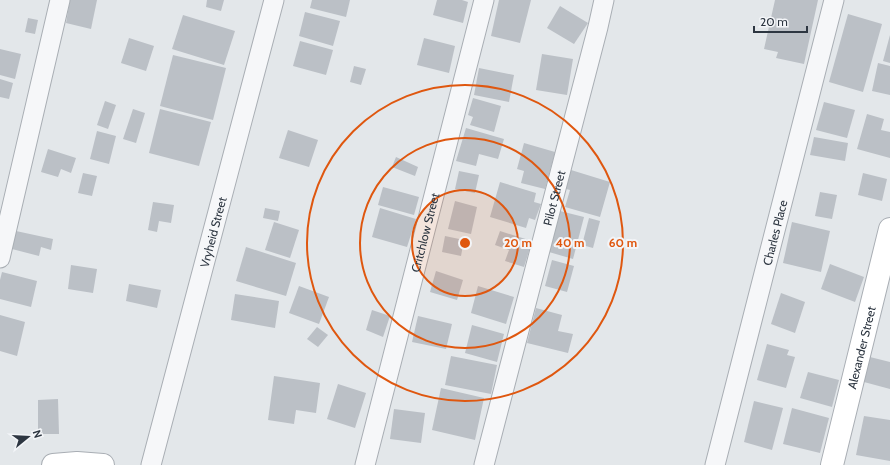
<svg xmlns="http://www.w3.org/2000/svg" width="890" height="465" font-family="Cabin,sans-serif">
<rect width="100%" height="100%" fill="#e3e7ea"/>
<g fill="#bbc0c6">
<path d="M70,0H97L91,29L66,23Z"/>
<path d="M207,0H224L221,11L206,7Z"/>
<path d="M312,0H350L346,17L310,8Z"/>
<path d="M437,0H462L468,2L463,23L433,15Z"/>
<path d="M499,0H531L520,43L491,36Z"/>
<path d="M775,0H818L804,64L776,58L778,52L764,49Z"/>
<path d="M560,6L588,23L574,44L547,28Z"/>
<path d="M305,12L340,21L333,46L299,36Z"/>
<path d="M848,14L882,24L863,92L829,82Z"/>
<path d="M183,15L235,31L224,65L172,49Z"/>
<path d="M28,18L38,20L35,34L25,32Z"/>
<path d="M890,35V63L883,61Z"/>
<path d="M129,38L154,46L146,71L121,63Z"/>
<path d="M424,38L455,46L449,73L417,65Z"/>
<path d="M300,41L333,50L326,75L293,66Z"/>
<path d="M0,49L21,54L15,79L0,75Z"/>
<path d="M542,54L573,59L567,95L536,90Z"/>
<path d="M173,55L226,68L213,120L160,106Z"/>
<path d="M878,63L890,66V95L872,91Z"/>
<path d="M354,66L366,69L361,85L350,82Z"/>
<path d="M479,68L514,75L509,102L474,95Z"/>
<path d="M0,79L13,83L9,99L0,97Z"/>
<path d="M473,98L501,106L494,132L470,125L473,117L468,115Z"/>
<path d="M105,101L116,105L108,129L97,125Z"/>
<path d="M824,102L855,110L847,138L816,130Z"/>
<path d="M133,109L145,113L136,143L123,139Z"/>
<path d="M160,109L211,122L199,166L149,153Z"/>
<path d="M867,114L884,119L881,130L890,132V158L857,149Z"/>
<path d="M466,128L504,139L498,159L479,154L476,166L456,161Z"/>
<path d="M288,130L318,140L309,167L279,158Z"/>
<path d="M97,131L116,136L109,164L90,159Z"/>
<path d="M814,137L848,143L845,161L810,155Z"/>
<path d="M524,143L555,152L545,189L521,183L524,171L517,169Z"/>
<path d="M48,149L76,158L71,173L61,169L58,177L41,172Z"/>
<path d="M396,157L418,167L415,176L392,167Z"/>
<path d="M571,170L610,182L600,217L565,207L570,190L566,189Z"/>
<path d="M459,171L479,175L475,193L455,189Z"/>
<path d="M83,173L97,176L92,196L78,193Z"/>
<path d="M863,173L887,179L882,201L858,195Z"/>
<path d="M500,182L536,193L534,202L541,204L535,220L529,218L526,228L490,217Z"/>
<path d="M383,187L419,197L414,215L378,205Z"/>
<path d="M820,192L837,195L832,219L815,216Z"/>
<path d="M455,201L477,207L471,234L448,229Z"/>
<path d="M153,202L174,205L171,223L159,221L157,232L148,230Z"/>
<path d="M265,208L280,211L278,221L263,218Z"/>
<path d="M380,208L416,219L407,247L372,237Z"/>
<path d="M560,211L584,217L573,259L549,252Z"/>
<path d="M589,218L600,221L593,248L582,245Z"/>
<path d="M274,222L299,230L290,258L265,250Z"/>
<path d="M792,222L830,231L821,272L783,263Z"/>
<path d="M16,231L53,239L51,250L41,247L39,256L12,249Z"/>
<path d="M500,231L532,241L524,267L505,261L509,250L495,245Z"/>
<path d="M445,236L464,240L461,256L442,252Z"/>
<path d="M246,247L296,263L286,296L236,281Z"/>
<path d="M552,260L574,266L567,292L545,286Z"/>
<path d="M830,264L864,277L855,302L821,289Z"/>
<path d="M71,265L97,269L93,293L68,289Z"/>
<path d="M436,271L463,280L457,300L430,292Z"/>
<path d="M2,272L37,281L31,307L0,299V280Z"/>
<path d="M129,284L161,290L157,308L126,301Z"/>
<path d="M299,286L329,297L319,324L289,313Z"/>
<path d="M478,286L514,297L506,324L471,313Z"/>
<path d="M781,293L805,302L795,333L771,324Z"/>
<path d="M235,294L279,301L275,328L231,320Z"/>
<path d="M536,308L562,315L558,331L573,334L568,353L527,343Z"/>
<path d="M372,310L390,316L383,337L366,330Z"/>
<path d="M0,315L25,322L17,356L0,351Z"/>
<path d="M418,316L452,324L446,349L412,342Z"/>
<path d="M472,325L504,334L497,362L465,353Z"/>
<path d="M317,327L328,335L318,347L307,339Z"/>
<path d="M767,344L789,350L787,355L795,357L786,388L757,380Z"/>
<path d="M451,356L497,365L491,394L445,385Z"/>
<path d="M870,357L890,362V389L864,382Z"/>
<path d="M808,372L839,380L832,407L800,398Z"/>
<path d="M274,376L320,383L316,413L296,410L294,424L268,420Z"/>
<path d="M338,384L366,393L355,428L327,419Z"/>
<path d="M441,388L484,398L475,440L432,430Z"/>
<path d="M58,399L59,434H38V400Z"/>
<path d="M754,401L783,408L772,450L744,442Z"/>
<path d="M792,408L829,418L820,453L783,444Z"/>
<path d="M394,409L425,413L421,443L390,439Z"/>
<path d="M864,416L890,420V461L856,455Z"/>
</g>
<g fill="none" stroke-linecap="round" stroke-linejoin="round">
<defs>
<g id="street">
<path d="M0,258L60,0"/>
<path id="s1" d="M151,465L274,0"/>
<path id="s2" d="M365,465L484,0"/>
<path id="s3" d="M484,465L598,27L604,0"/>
<path id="s4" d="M715,465L834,0"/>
</g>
<g id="secondary">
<path d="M53,465L77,463L103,465"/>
<path id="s5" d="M832,465L890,229"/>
</g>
</defs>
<use href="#street" stroke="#a9aeb4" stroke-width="21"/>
<use href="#secondary" stroke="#a9aeb4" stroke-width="24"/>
<use href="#street" stroke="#f6f7f9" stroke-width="19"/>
<use href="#secondary" stroke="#fff" stroke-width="22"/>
</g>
<circle cx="465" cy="243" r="53" fill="#df570f" fill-opacity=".12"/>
<g fill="none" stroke="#df570f" stroke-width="2">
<circle cx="465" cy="243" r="53"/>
<circle cx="465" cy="243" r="105"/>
<circle cx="465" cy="243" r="158"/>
</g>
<g text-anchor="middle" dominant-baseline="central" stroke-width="4" stroke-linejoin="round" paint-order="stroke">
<g font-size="12" fill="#2d3641" stroke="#f3f5f8">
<text stroke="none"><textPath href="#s3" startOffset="276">Pilot Street</textPath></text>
<text stroke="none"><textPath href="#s1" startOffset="241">Vryheid Street</textPath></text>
<text stroke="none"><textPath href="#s2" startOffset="240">Critchlow Street</textPath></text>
<text stroke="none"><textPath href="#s4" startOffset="240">Charles Place</textPath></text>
<text stroke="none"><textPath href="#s5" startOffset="121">Alexander Street</textPath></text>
</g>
</g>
<circle cx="465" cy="243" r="6" fill="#df570f" stroke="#f3f5f8" stroke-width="2"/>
<g font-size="12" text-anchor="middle" font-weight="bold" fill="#df570f" stroke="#f3f5f8" stroke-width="4" stroke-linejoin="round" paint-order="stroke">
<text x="518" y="247">20 m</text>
<text x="570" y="247">40 m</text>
<text x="623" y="247">60 m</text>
</g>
<g transform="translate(28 437) rotate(72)" stroke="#f3f5f8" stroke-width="3" paint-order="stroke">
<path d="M0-3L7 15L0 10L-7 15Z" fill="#2d3641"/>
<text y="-6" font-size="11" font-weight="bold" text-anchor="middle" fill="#2d3641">N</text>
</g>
<path d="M754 26v6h53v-6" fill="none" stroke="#2d3641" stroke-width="2"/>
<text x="760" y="26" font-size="12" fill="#2d3641" stroke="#f3f5f8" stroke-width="3" paint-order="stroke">20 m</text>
</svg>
